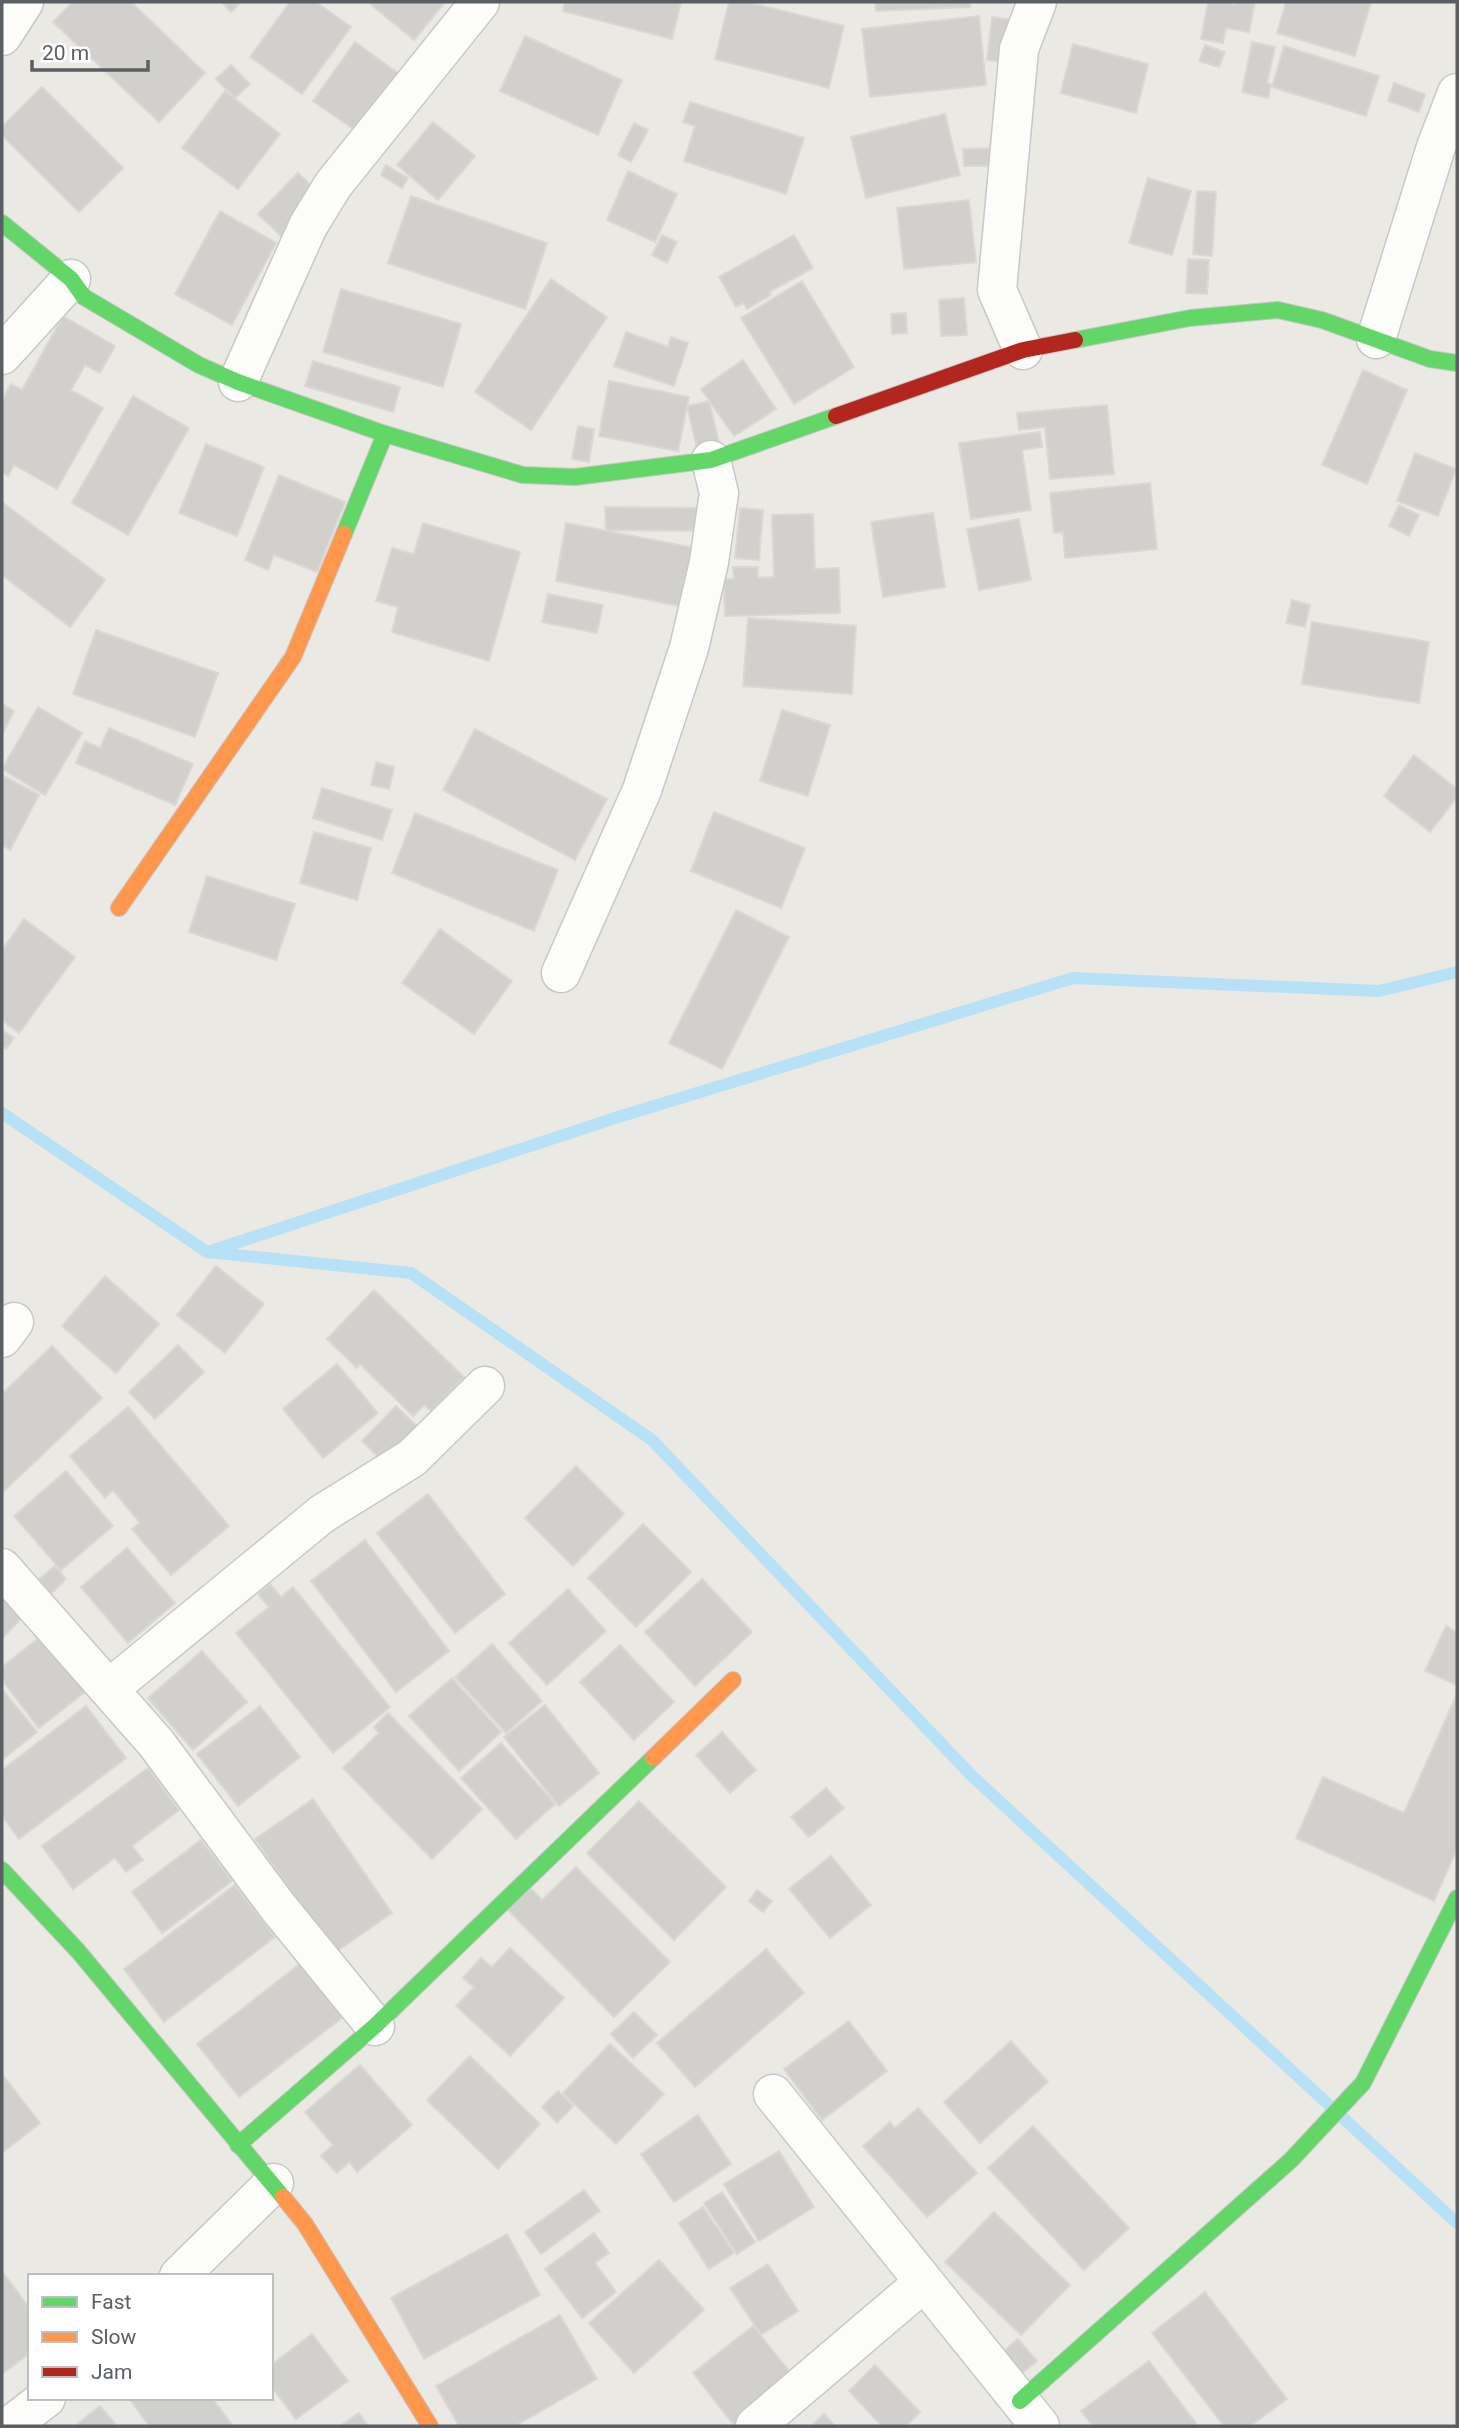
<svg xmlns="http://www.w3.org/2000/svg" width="1459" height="2428" font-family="Roboto,sans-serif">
<rect width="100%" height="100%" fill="#ebe9e4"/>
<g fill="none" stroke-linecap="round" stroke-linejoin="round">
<g stroke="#b6e1f7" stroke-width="12">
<path d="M2,1113L207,1252L411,1273L652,1440L972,1776L1457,2223"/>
<path d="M211,1251L615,1118L1073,978L1379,991L1457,972"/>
</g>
</g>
<g fill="#d2d0cd" stroke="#dad8d4" stroke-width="2">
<path d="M73,2H131L205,73L159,122L53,22Z"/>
<path d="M221,2H241L231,12Z"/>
<path d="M290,2H316L351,27L302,94L250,57Z"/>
<path d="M368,2H445L414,40Z"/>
<path d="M565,2H681L672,39L563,11Z"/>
<path d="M729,2H747L844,26L829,88L715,59Z"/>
<path d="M875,2H970V7L876,11Z"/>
<path d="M1208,2H1230L1235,5L1236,2H1255L1249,32L1226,28L1223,43L1201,39Z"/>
<path d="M1286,2H1371L1355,56L1277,33Z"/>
<path d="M979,16L986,85L870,97L862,29Z"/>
<path d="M992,17L1014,20L1009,63L987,60Z"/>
<path d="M525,36L622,80L598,135L500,91Z"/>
<path d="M355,42L406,79L365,137L313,101Z"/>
<path d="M1252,42L1275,47L1267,83L1271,84L1268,98L1242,92Z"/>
<path d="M1073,44L1148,64L1136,113L1061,93Z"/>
<path d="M1205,45L1225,52L1219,67L1199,61Z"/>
<path d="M1284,46L1379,76L1366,116L1272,87Z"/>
<path d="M231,65L250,84L235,98L216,79Z"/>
<path d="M1394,83L1425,94L1419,112L1388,101Z"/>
<path d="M42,87L123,168L79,212L2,135V127Z"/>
<path d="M225,91L280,134L238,189L182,148Z"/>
<path d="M690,102L804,138L786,194L684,161L695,126L683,122Z"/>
<path d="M945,114L960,175L866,198L851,137Z"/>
<path d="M433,122L475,156L438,200L397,165Z"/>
<path d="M634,123L648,130L631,162L618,155Z"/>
<path d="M999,148L1000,166H964L963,149Z"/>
<path d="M386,165L408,178L402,188L381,175Z"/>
<path d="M628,171L677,194L655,242L607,220Z"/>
<path d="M298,173L322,196L282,237L258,214Z"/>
<path d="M1148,178L1191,191L1172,255L1129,243Z"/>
<path d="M1197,191L1216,192L1212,256L1193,254Z"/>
<path d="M411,196L547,243L525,309L388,263Z"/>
<path d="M969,200L976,262L904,269L897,208Z"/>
<path d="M220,211L276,243L232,325L175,294Z"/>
<path d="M662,235L677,242L667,263L652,255Z"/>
<path d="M794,235L813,268L769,292L771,295L747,309L744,303L736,307L719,277Z"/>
<path d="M1188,259L1209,260L1207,294L1186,293Z"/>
<path d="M551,279L607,317L531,430L475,392Z"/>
<path d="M802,281L854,367L794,404L741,318Z"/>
<path d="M341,289L461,324L443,387L323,352Z"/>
<path d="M964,298L967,335L941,336L939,300Z"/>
<path d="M906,313L907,333L892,334L891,314Z"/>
<path d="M63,316L115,346L100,373L85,365L71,390L103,408L57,489L14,465L8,476L2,473V400L11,384L22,390Z"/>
<path d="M626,332L668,347L671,337L688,343L674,386L614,366Z"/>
<path d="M743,360L776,409L734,436L701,389Z"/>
<path d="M313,361L400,387L393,412L305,386Z"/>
<path d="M1363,370L1407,390L1367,484L1322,465Z"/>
<path d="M609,381L689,397L678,451L599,436Z"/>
<path d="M133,396L189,428L128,535L72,503Z"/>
<path d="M709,401L719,443L697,448L687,406Z"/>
<path d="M1107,405L1114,474L1050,479L1045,427L1019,430L1017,413Z"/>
<path d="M578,426L594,429L589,462L572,459Z"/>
<path d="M1040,432L1042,447L1022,450L1031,510L971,519L959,443Z"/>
<path d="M206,444L264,467L237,536L179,513Z"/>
<path d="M1415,453L1456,469L1438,516L1397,501Z"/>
<path d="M279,475L345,502L317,572L274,555L268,570L245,560Z"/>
<path d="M1150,483L1157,549L1065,558L1063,532L1054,533L1050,493Z"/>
<path d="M2,502L105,580L70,627L2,575Z"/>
<path d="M1399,505L1419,515L1409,536L1389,526Z"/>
<path d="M605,507L708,508V531L606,530Z"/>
<path d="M740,508L763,510L759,560L735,558Z"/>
<path d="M933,513L945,587L883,597L871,522Z"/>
<path d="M813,514L815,569L839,568L840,613L725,616L724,579H734L733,567H758V578L774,577L772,515Z"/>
<path d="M1019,519L1031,580L979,590L967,529Z"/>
<path d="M423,523L520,552L489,661L392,632L398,607L376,601L392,548L414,554Z"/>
<path d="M566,523L695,548L684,607L556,581Z"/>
<path d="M548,594L603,605L597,633L542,622Z"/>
<path d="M1292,600L1310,605L1305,627L1286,623Z"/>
<path d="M748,618L856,626L852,694L743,686Z"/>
<path d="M1312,622L1429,642L1419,703L1302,684Z"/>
<path d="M96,630L218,673L195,737L73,694Z"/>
<path d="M2,704L14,711L2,735Z"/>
<path d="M38,707L82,733L45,795L2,769Z"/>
<path d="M782,710L830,725L808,796L760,781Z"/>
<path d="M109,728L193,764L175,805L76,763L85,741L100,748Z"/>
<path d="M475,729L607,799L575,860L443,790Z"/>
<path d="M1414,755L1457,789V797L1430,832L1384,796Z"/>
<path d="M376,762L394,767L389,789L371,785Z"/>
<path d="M2,775L39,795L10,850L2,845Z"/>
<path d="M322,788L392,810L382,840L313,818Z"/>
<path d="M714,812L805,848L781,908L691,871Z"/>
<path d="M415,813L558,870L534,931L392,873Z"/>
<path d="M314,832L371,848L357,900L300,883Z"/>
<path d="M207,876L295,904L276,960L189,932Z"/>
<path d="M736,910L789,937L722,1069L669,1043Z"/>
<path d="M24,919L75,957L19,1033L2,1020V950Z"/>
<path d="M440,929L512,981L474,1034L402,983Z"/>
<path d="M2,1030L14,1038L6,1049L2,1045Z"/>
<path d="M216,1266L264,1304L225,1353L177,1315Z"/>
<path d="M105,1276L159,1324L116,1373L62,1326Z"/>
<path d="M374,1290L464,1377L431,1411L424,1405L413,1416L360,1364L357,1368L327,1339Z"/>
<path d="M178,1345L204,1372L155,1419L129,1392Z"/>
<path d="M52,1346L102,1398L2,1493V1394Z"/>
<path d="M337,1364L378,1413L323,1458L283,1409Z"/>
<path d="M396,1406L421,1430L387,1465L362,1441Z"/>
<path d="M128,1407L229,1526L171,1575L132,1529L140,1523L113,1490L105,1498L70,1456Z"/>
<path d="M576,1466L624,1514L573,1566L525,1518Z"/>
<path d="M66,1471L113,1526L61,1570L14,1516Z"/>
<path d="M428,1494L505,1594L455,1633L377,1533Z"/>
<path d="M643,1524L691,1572L636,1627L588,1578Z"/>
<path d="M365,1540L449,1651L396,1692L311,1581Z"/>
<path d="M127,1548L175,1603L128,1643L81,1587Z"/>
<path d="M55,1566L66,1579L51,1594L39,1579Z"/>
<path d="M702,1579L752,1632L695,1686L645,1632Z"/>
<path d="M270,1584L281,1597L293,1587L390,1707L333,1753L236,1633L269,1607L258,1594Z"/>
<path d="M2,1585L29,1610L2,1639Z"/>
<path d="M568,1589L606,1631L547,1685L509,1643Z"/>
<path d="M1446,1626L1457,1632V1685L1425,1671Z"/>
<path d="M45,1633L90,1688L39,1728L2,1680V1667Z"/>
<path d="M492,1644L542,1701L506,1733L455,1677Z"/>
<path d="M620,1645L674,1702L634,1740L580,1682Z"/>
<path d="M202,1651L247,1702L193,1750L148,1698Z"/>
<path d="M452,1678L501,1732L459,1771L409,1716Z"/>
<path d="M2,1689L37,1732L2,1760Z"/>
<path d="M1457,1694V1849L1434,1901L1296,1838L1323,1777L1404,1813Z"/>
<path d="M545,1705L599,1773L559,1806L504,1737Z"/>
<path d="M86,1706L126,1758L19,1839L2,1816V1770Z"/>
<path d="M260,1706L300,1757L238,1806L197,1754Z"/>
<path d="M388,1713L482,1809L432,1859L343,1768L379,1733L374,1727Z"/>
<path d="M722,1732L756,1770L730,1793L696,1755Z"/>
<path d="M501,1743L555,1804L516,1839L461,1778Z"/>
<path d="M148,1768L179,1810L132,1846L143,1860L126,1872L115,1858L73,1889L42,1846Z"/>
<path d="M826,1788L844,1808L809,1837L791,1817Z"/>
<path d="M313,1799L392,1913L334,1953L255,1839Z"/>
<path d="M639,1801L726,1887L674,1940L587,1853Z"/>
<path d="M201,1840L232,1881L162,1933L132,1892Z"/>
<path d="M831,1856L871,1905L830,1938L789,1889Z"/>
<path d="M576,1867L670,1962L614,2017L503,1905L525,1883L542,1900Z"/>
<path d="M235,1885L275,1937L164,2022L124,1969Z"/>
<path d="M757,1890L772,1901L763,1912L749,1901Z"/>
<path d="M510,1948L564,1998L510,2056L456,2006L474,1987L463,1978L481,1958L492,1967Z"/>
<path d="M766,1949L804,1993L695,2087L657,2043Z"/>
<path d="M301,1963L343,2017L239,2097L197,2044Z"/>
<path d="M634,2012L657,2035L633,2058L611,2034Z"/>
<path d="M849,2021L887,2071L822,2120L784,2069Z"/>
<path d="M1011,2041L1048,2082L980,2143L944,2102Z"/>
<path d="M610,2044L664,2094L616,2144L563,2093Z"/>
<path d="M470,2056L540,2124L498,2169L427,2100Z"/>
<path d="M360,2065L412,2125L357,2172L349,2162L337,2173L321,2156L333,2145L305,2112Z"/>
<path d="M2,2074L40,2123L2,2153Z"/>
<path d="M558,2091L573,2106L557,2123L542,2107Z"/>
<path d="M918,2108L977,2173L927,2217L863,2146L890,2122L895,2128Z"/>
<path d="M698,2115L731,2164L674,2202L641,2154Z"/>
<path d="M1033,2126L1129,2228L1084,2270L988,2168Z"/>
<path d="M779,2151L814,2207L759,2241L724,2184Z"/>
<path d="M584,2190L600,2211L541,2254L525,2232Z"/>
<path d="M722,2192L755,2242L737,2254L704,2203Z"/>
<path d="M703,2207L734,2253L709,2269L679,2223Z"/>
<path d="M994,2212L1070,2285L1021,2335L945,2262Z"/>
<path d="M594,2233L609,2253L595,2263L616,2292L582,2318L545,2269Z"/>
<path d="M507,2234L540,2295L424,2359L391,2298Z"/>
<path d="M659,2260L704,2310L634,2373L589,2323Z"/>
<path d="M768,2264L798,2311L761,2335L730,2288Z"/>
<path d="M2,2271L30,2309V2353L2,2374Z"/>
<path d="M1205,2292L1287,2399L1250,2426H1224L1152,2333Z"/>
<path d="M560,2315L597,2379L515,2426H459L436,2386Z"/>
<path d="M753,2326L793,2376L733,2424L693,2373Z"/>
<path d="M312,2334L348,2381L296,2419L271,2386V2365Z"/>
<path d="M1018,2339L1037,2361L1019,2376L1000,2354Z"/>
<path d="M1149,2361L1198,2426H1093L1081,2411Z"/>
<path d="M875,2365L920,2412L906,2426H882L849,2391Z"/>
<path d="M129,2398H212L233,2426H149Z"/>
<path d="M100,2406L117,2426H75Z"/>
<path d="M359,2413L368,2426H340Z"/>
<path d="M824,2414L835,2426H811Z"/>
</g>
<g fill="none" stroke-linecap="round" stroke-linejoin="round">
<defs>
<g id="street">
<path d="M2,36L24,2"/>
<path d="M1376,339L1436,147L1457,93"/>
<path d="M1023,350L997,290L1019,49L1037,2"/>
<path d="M2,355L71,279"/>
<path d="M238,382L308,226L333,185L480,2"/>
<path d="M561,973L642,790L689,648L709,562L719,493L711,460"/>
<path d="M2,1338L14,1322"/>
<path d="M2,1568L156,1743L278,1907L375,2026"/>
<path d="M110,1688L322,1514L412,1458L485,1386"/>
<path d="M773,2094L1040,2426"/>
<path d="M179,2276L274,2183"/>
<path d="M10,2426L46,2398"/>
<path d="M755,2426L923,2283"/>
</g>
<g id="fast">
<path d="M2,223L71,279L84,297L199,365L238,382L385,434L523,475L575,477L711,460L836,416"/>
<path d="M1075,340L1190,318L1278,310L1322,320L1430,359L1457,363"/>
<path d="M344,534L385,434"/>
<path d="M2,1870L78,1951L283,2197"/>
<path d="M238,2145L375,2026L653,1758"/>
<path d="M1020,2401L1291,2160L1363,2083L1457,1898"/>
</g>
<g id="slow">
<path d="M119,908L293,657L344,534"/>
<path d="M653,1758L733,1680"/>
<path d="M283,2197L305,2224L430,2426"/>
</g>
<path id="jam" d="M836,416L1023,350L1075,340"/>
</defs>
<use href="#street" stroke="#c7c8c7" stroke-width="41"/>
<use href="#fast" stroke="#c7c6c6" stroke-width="18"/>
<use href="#slow" stroke="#c7c6c6" stroke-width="18"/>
<use href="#jam" stroke="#c7c6c6" stroke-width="18"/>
<use href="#street" stroke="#fcfcfb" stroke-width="38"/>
<use href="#fast" stroke="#63d668" stroke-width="16"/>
<use href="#slow" stroke="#ff974d" stroke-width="16"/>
<use href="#jam" stroke="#b3261e" stroke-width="16"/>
</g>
<rect width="1459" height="2428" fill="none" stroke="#5a5f64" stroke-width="7"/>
<rect x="28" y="2274" width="245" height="126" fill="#ffffff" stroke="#bdbfc1" stroke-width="2"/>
<rect x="42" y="2297" width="35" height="10" fill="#63d668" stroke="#bdbfc1" stroke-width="2"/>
<text x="91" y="2309" font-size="21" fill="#5a5f64">Fast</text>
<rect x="42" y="2332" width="35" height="10" fill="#ff974d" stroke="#bdbfc1" stroke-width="2"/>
<text x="91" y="2344" font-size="21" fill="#5a5f64">Slow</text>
<rect x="42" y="2367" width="35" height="10" fill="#b3261e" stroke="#bdbfc1" stroke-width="2"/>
<text x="91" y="2379" font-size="21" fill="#5a5f64">Jam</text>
<path d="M32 60v10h116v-10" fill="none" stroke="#5a5f64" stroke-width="3.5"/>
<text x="42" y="60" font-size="21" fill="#5a5f64" stroke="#ffffff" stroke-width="5" paint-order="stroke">20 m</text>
</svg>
